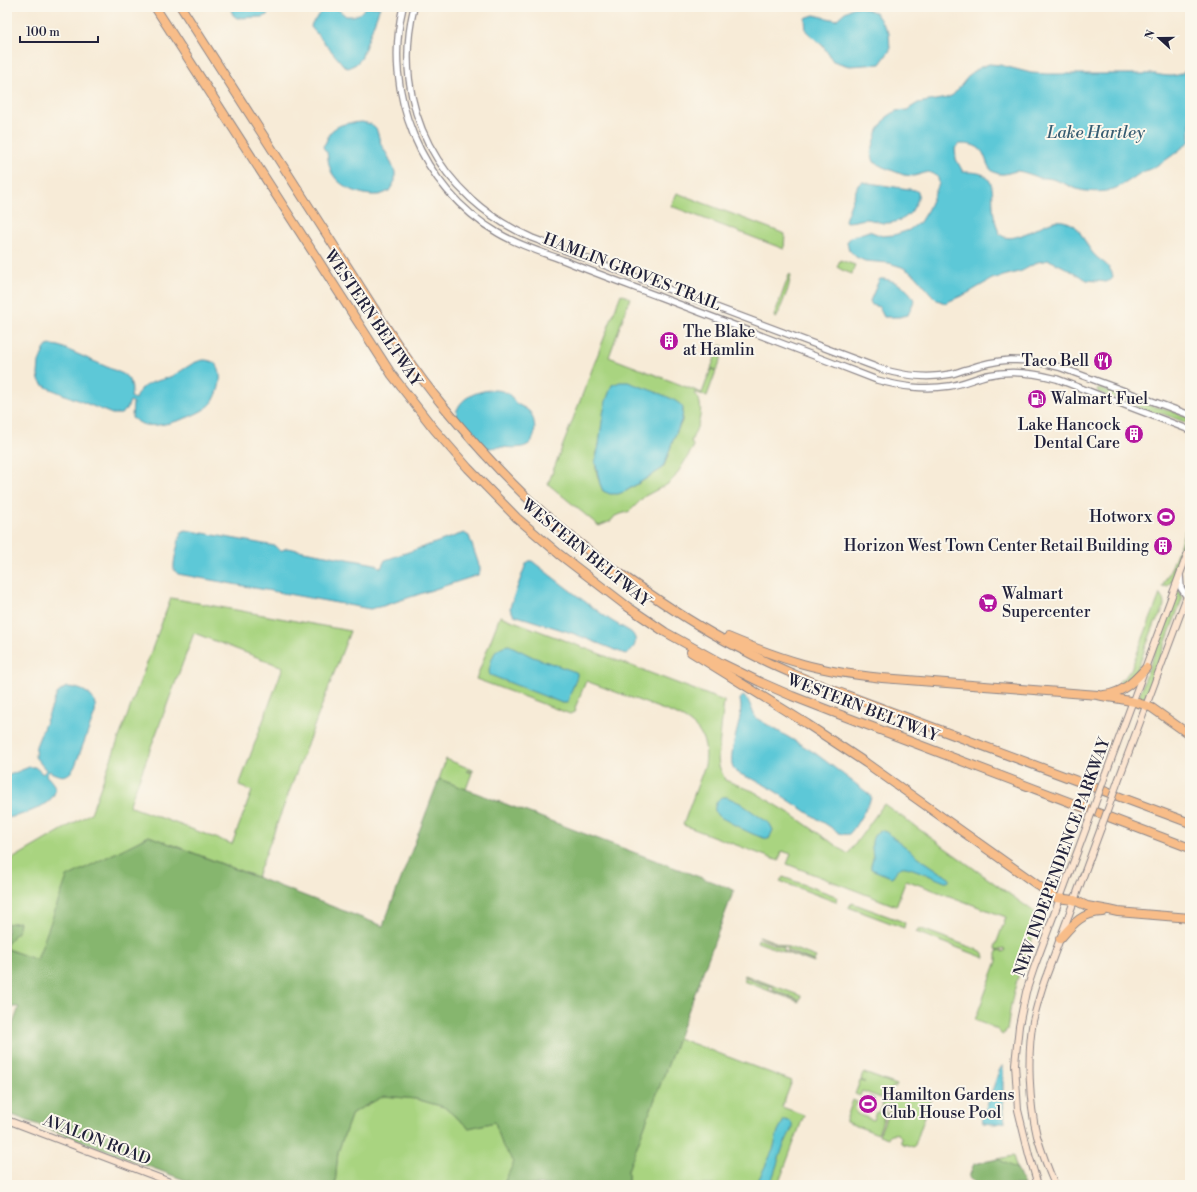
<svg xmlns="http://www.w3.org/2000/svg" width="1197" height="1192" font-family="'Libre Bodoni',serif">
<rect width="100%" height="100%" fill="#fbf7ec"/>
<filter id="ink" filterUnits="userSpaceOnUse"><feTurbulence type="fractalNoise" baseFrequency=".025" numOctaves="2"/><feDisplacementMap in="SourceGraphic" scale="8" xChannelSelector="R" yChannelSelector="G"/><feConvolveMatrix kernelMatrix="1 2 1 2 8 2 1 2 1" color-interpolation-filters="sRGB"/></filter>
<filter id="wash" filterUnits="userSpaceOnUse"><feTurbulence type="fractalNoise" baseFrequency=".012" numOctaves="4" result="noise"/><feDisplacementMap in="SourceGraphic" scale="16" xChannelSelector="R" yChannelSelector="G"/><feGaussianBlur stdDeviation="0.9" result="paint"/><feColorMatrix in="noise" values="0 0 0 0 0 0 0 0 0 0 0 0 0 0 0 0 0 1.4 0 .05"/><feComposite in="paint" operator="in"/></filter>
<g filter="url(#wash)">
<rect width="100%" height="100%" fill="#f7ebd7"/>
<g fill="#a9d480" stroke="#667b5e" fill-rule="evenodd">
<path d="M677,193L785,234L784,249L671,206Z"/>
<path d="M840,260L855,265L852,274L842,270L837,267Z"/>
<path d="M790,274L791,275L788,289L777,317L775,318L774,316L789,275Z"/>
<path d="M621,294L630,298L609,357L702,393L711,369L716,371L707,396L694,392C707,406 698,427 691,441L693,446V448L675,477L668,484L645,496L630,511L615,516L611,521L599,526L548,484ZM612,385L683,409L682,421L673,440L664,466L660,470L626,491H603C598,480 594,467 596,455C597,449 600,443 601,437C603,418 605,403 612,385Z"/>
<path d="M720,345L725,347L717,370L711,368Z"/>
<path d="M1100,388L1151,406L1163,408L1190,418V424L1163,414L1150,412L1098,392L1097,389Z"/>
<path d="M1190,517V535L1173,580L1168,586L1162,587L1171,569Z"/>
<path d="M1178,588L1182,599L1144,701L1138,699V698Z"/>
<path d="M1160,594L1163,599L1164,605L1161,614L1155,623L1136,672L1133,677L1122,686L1119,681L1125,677L1131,669Z"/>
<path d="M171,598L350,631L257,877L149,836L68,877L37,960L7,949V944L18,931L20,922L7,924V862L91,813ZM194,633L283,667L239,786L252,791L232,844L129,806Z"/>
<path d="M500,616L724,701L718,756L719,766L725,780L753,791L791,814L848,854L884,804L1040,916L1017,980L1011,1004L1007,1031L1002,1035C997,1026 984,1025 975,1020L997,961V951L1002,950V952L1005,951L1004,948L997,950L995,947L1006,917L906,880L896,906L787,864L791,854L782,851L779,861L683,825L705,765C709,739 698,724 675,714L586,681L575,708L576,711L570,714L476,679Z"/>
<path d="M446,759L473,770V772L467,770L466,771L472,773L466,789L439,779Z"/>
<path d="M783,877L833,895L837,897L836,902L780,881Z"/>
<path d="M852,903L901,921L905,923L904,928L848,907Z"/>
<path d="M919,928L981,951L984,953L985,958L916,932Z"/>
<path d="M759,936L816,957L814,961L787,950L788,948L759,937Z"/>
<path d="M758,939L784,948V951L814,962V963L757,942Z"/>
<path d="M745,975L801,996L800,1000L773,990V987L744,976Z"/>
<path d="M744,978L770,987L769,990L799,1001V1002L743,981Z"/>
<path d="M678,1038L792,1081L782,1107L804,1115L778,1185H628V1170Z"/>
<path d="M864,1073L897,1085L896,1087H893L890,1096L892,1097L888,1107L887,1106L886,1108L881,1107L884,1097L882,1096L881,1098L862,1091L860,1096L855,1094L860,1081L865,1082L861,1080L862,1075Z"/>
<path d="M895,1094H907L908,1095L907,1097L910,1098L911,1096L918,1097L922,1095L931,1099L915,1145L913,1147L901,1143V1137L898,1134C894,1133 889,1134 888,1138L879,1135L888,1113H889L891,1108L890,1107Z"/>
<path d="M384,1096L416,1099L444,1107L469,1128L495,1122L503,1147L515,1162L503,1185H335L338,1152L352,1113Z"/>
<path d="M853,1100L857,1102L855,1107L857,1114L873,1120L876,1112L879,1113L881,1108L885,1109V1112H886L878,1134L846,1122V1120Z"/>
<path d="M1013,1156L1017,1169L998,1159Z"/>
</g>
<g fill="#86b66e" stroke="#546c54">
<path d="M439,779L734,890L628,1170V1185H503L514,1162L503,1147L495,1122L469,1128L444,1107L416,1099L384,1096L352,1113L338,1152L335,1185H198L7,1113V1040L19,1007H7V949L37,960L67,877L149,836L383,926Z"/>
<path d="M20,922L18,931L7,944V924Z"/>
<path d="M998,1159L1017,1169L1024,1185H979L969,1177L974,1164Z"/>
</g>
<g fill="#5dc8d7" stroke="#407589">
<path d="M230,7H272L267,15L262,17L237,18L233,15Z"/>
<path d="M326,7H335L346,16H353L359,14L366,7H380L361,59L356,64L348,68L345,67L311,27L312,23Z"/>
<path d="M854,7H859L875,12L889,33L890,50L880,64L849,66L833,61L823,46L806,31L805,18L814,15L836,20L845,12Z"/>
<path d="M989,64L1000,65L1031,73L1047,74H1155C1170,77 1179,78 1190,67V141C1181,149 1171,157 1161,163C1154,168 1146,170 1139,174C1120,187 1111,194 1086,191C1074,190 1064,182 1052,179C1048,178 1044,178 1040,178C1035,177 1031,174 1026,173C1023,172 1019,171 1017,171C1009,172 1005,176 996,173C980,167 993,143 960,144L955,148L956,159L963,172C969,172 978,172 984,175C995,182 992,195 993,206C993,213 995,220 997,227C998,229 998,231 999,233C1010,248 1041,223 1055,221C1062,220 1069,222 1075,226C1079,229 1087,246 1092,252C1099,262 1109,262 1113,276L1111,280L1106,282L1097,281L1087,280L1062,266L1049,260L1038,262L1022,271L992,279L968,293L945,303L937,300L931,294L915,275L902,267L889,263L865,261L856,257L849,250L847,242L851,237L869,231L882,236L894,235L909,230L920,222L928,209L939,184L938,178L934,174L928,172L914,176L904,175L883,167L874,162L871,153L878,130L887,117L896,111L907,110L918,103L947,98L953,95L972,72L981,67Z"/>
<path d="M362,122L371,124L376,128L381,144L389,158L395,172V181L389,191C385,193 381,195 377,195C362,196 342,188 334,176C329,170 328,159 327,152L324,149L323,146C327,142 327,138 329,134C337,123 349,123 362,122Z"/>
<path d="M862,182L915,190L918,192C919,198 917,202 914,207C909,218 896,224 883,223C877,222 871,219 865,219C859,220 853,222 846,222L845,220L858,185Z"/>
<path d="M880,279C892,278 911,289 914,301L908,315L899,317H884L879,307L872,305L870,301L879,280Z"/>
<path d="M51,345L59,346L123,374C132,380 133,388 131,397L135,399C142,380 158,383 174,375C184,370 193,361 204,360C208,360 210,361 213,362C226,371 219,394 211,404C199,416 162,428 145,425C140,424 136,420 132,418L133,402L130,401L127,409L121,414H112L58,392L48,388L42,384L39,380L38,375L39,362L44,350L47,346Z"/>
<path d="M620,382H628C637,386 683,399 683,409C683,420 678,428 674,438C669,449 668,461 660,470L626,491L618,494H610L603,491L600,484L595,462L599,445L603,414L606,401L612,385Z"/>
<path d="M489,390C495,390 501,390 507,393C512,396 513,401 517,404C522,407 526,408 530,412C536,420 537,438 529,444C521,450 508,447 499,447C496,447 493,448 490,448C486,449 481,448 477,447L456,420C457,417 456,413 457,410C462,397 476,392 489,390Z"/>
<path d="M186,530L275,546L280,551L287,548L375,564L381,568L385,560L388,559L464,533L469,536L480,568V572L478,575L383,606L370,609L178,574C176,572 175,572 174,569C173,560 179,541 181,532Z"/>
<path d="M529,561H532C556,580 581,599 606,617C612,622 627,629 632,633C639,641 634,650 626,654L620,652L572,633L514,615L510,609L511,604L526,564Z"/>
<path d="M509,645L533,657L576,672L577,673V676L567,703H562L490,675C488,671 490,667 491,662C494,652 498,646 509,645Z"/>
<path d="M67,687C83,688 98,695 95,713L75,766C68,779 60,777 49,771L46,775C49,779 54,783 55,788C57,805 20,816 7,818V776L29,767H35L43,774L46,770L35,757L36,746L57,694L63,689Z"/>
<path d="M743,696C751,701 751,710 756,718L815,753L869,794L871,797L870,801C866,808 854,830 849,834C846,835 842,834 839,833C827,824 814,817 801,808C786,799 772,788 757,781C749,777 733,774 732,765C729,744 745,718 740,699Z"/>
<path d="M721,797H727L740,803L770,824L773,830L769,839C754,837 732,823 718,816C712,809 715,803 721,797Z"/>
<path d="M880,830L886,832L924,861L949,878L950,880L948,882H945C936,879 908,865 902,867C897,869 895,873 893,876L891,877L871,869C870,865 873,861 873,857C872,847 869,837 880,830Z"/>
<path d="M1003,1065V1103L1005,1122L995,1124L983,1123L982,1119L999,1071L1002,1066Z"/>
<path d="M864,1097L868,1099L869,1097L874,1099L873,1106L867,1112L864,1111V1105L862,1103Z"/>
<path d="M784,1120L790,1121L792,1123V1128L783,1147L770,1185H756L773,1150L778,1131Z"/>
</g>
</g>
<g filter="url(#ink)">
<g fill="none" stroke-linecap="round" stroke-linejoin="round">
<defs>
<g id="tertiary">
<path d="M403,7C382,93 421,188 498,233C518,245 541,252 563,260C595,273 628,285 660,297C733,325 805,352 877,380C902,387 924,390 950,386C963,384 975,378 988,375C1011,370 1035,373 1057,379L1190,430"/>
<path d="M414,7C390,107 439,197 532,238L881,369C904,376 927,379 951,374C957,373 962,370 968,369C982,364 996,361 1010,360C1027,360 1043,363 1059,367L1190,415"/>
<path d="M1180,575L1181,588L1187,597"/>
</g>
<g id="secondary">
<path d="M1105,776L1190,547"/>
<path d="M1118,781L1190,588"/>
<path d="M7,1120L178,1185"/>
<path d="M1038,1185L1029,1155L1018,1110L1015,1064L1019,1026L1026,992L1034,968L1088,823"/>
<path d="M1055,1185C1048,1169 1042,1153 1037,1136C1029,1104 1027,1053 1033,1021C1037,1005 1041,989 1047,974L1101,828"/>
</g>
<g id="motorway">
<path d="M155,7L392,375L434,429L468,468L517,518L559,554L628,607L665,632L721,663L760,682L792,696L833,712L1190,848"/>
<path d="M181,7C233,89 286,170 338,252C372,304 404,359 444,407C481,452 522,497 568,534C593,555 620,574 647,592C680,615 714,636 749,653C781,670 815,683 849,696L1190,823"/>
<path d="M728,637C752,647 777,657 803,664C828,671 855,675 882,678L1098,695C1116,699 1136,700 1152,708L1190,735"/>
<path d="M691,652L807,724L866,763L1053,896L1056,898L1074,900L1087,906L1109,910L1118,912L1190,918"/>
<path d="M1104,695C1123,693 1134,681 1146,668"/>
<path d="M1060,939C1072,925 1082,912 1103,912"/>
</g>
</defs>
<use href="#tertiary" stroke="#8c8689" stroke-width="8"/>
<use href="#secondary" stroke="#8c8689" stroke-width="8"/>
<use href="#motorway" stroke="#8c8689" stroke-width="10"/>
<use href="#tertiary" stroke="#fff" stroke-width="5.5"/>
<use href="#secondary" stroke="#fce5d0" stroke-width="6"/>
<use href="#motorway" stroke="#f8bd89" stroke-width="8"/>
<defs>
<g id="secondary-bridge">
<path d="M1088,823L1105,776"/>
<path d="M1101,828L1118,781"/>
</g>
</defs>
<use href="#secondary-bridge" stroke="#8c8689" stroke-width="8" stroke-linecap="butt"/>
<use href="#secondary-bridge" stroke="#fce5d0" stroke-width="6"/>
</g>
</g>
<defs>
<symbol id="building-disc" viewBox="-11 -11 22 22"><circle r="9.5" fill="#b5179e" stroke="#fbf7ec"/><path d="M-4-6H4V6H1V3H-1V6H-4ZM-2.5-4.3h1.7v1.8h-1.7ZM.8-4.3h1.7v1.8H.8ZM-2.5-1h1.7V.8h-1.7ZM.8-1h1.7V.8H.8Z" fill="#fff"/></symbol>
<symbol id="restaurant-disc" viewBox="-11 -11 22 22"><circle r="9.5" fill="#b5179e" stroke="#fbf7ec"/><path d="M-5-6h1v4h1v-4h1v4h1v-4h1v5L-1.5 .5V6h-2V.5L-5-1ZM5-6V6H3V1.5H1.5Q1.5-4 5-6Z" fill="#fff"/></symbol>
<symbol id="fuel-disc" viewBox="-11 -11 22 22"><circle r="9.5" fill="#b5179e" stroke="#fbf7ec"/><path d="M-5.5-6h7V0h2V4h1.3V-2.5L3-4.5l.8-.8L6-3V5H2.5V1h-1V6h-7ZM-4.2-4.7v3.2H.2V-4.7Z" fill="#fff"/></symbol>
<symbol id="stadium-disc" viewBox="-11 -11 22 22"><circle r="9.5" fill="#b5179e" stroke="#fbf7ec"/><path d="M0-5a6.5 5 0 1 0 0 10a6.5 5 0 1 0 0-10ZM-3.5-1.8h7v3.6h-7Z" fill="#fff"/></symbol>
<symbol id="supermarket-disc" viewBox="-11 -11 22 22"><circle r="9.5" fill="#b5179e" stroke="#fbf7ec"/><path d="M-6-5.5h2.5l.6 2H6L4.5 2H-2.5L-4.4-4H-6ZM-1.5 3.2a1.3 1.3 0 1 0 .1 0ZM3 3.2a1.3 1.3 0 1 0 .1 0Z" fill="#fff"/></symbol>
</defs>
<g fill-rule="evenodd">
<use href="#building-disc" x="658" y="330" width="22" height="22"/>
<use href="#restaurant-disc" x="1092" y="350" width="22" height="22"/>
<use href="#fuel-disc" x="1026" y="388" width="22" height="22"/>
<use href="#building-disc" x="1123" y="423" width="22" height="22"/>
<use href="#stadium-disc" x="1155" y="506" width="22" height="22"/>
<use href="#building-disc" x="1152" y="535" width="22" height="22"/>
<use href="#supermarket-disc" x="977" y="592" width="22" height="22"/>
<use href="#stadium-disc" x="857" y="1093" width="22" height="22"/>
</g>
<g text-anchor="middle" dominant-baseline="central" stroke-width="4" stroke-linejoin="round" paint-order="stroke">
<g font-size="16" fill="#22223b" stroke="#fbf7ec">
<text transform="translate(632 272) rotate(21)">HAMLIN GROVES TRAIL</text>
<text transform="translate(373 318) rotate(56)">WESTERN BELTWAY</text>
<text transform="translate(586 553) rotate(39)">WESTERN BELTWAY</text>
<text transform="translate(863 708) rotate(21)">WESTERN BELTWAY</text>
<text transform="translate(1062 857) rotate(-70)">NEW INDEPENDENCE PARKWAY</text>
<text transform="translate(97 1140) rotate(21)">AVALON ROAD</text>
</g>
<g font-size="16" fill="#22223b" stroke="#fbf7ec" text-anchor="start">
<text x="683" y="332">The Blake<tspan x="683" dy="18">at Hamlin</tspan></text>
<text x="1089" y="361" text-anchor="end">Taco Bell</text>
<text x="1051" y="399">Walmart Fuel</text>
<text x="1120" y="425" text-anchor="end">Lake Hancock<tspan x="1120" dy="18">Dental Care</tspan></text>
<text x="1152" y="517" text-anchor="end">Hotworx</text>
<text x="1149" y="546" text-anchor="end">Horizon West Town Center Retail Building</text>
<text x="1002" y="594">Walmart<tspan x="1002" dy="18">Supercenter</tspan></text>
<text x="882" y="1095">Hamilton Gardens<tspan x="882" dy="18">Club House Pool</tspan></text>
</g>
<g font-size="17" font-style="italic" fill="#375c72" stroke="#fbf7ec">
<text x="1096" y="133">Lake Hartley</text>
</g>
</g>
<rect width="1197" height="1192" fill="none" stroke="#fbf7ec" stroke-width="24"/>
<g transform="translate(1159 38) rotate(291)" stroke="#fbf7ec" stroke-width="3" paint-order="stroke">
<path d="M0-3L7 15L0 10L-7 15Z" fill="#22223b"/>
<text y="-6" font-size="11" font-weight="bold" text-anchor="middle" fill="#22223b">N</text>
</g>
<path d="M20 36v6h78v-6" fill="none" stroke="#22223b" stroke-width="2"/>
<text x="26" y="36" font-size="12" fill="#22223b" stroke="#fbf7ec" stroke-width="3" paint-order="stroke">100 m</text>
</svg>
